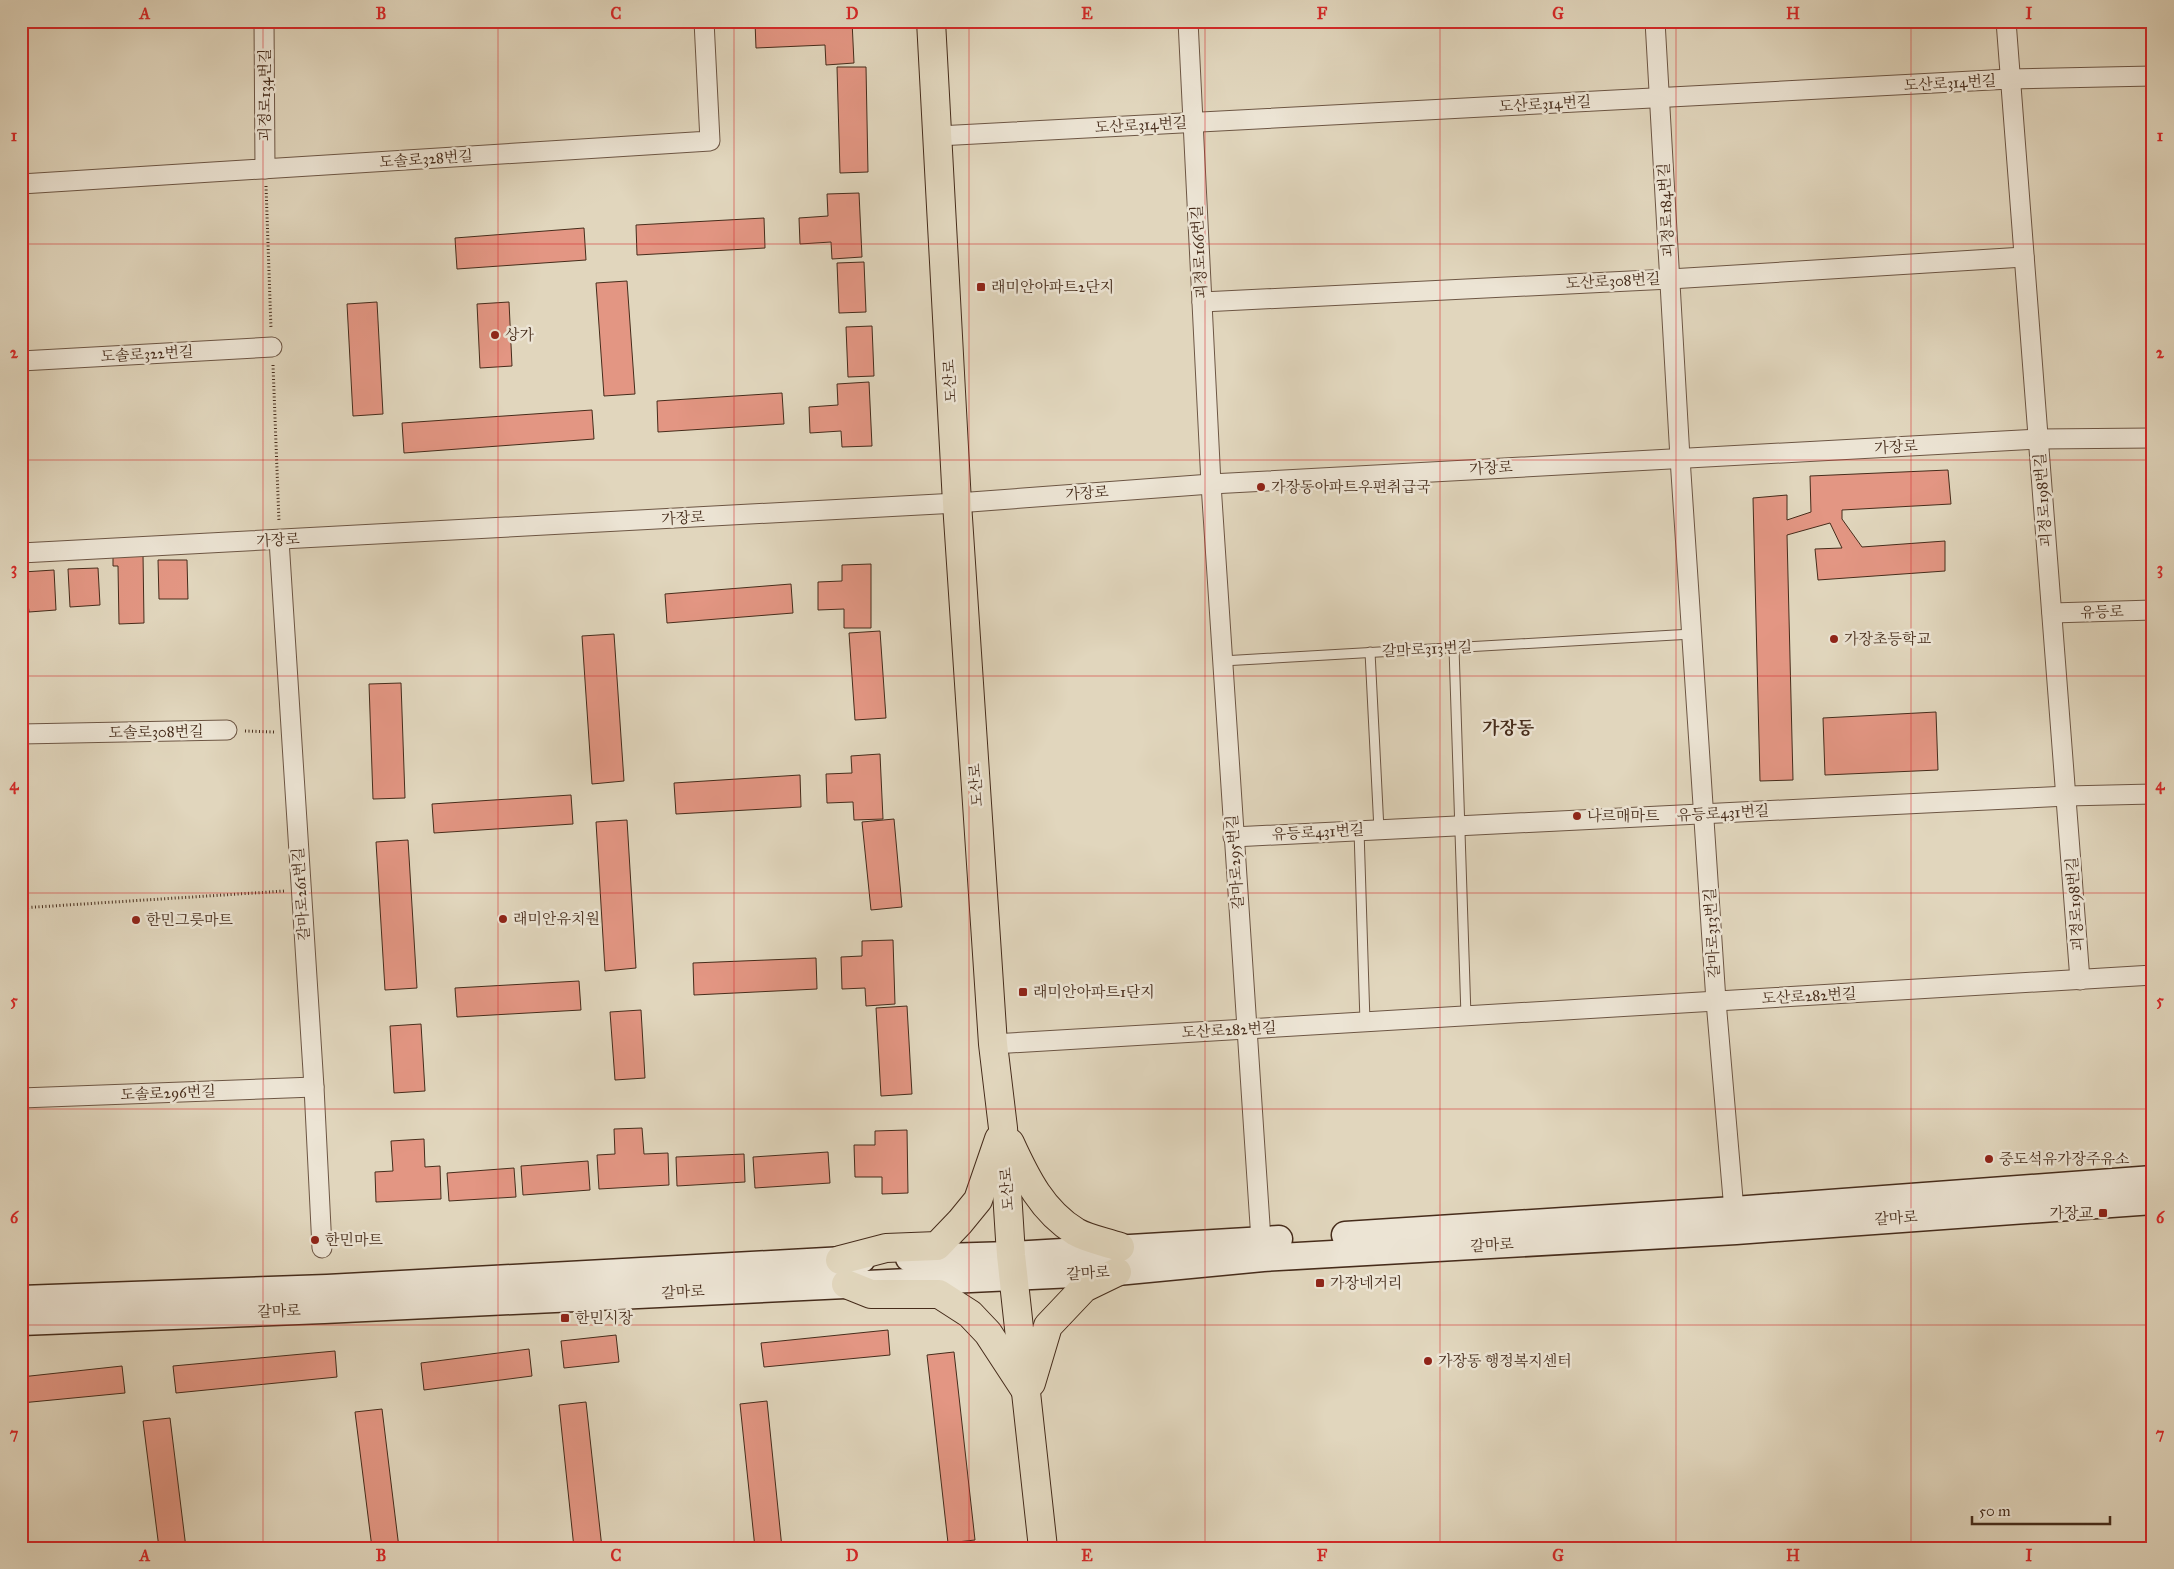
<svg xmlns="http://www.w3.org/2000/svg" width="2174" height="1569" font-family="'IM FELL Great Primer','Noto Serif KR',serif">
<rect width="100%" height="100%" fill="#e1d6bd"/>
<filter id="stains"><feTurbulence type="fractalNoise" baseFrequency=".004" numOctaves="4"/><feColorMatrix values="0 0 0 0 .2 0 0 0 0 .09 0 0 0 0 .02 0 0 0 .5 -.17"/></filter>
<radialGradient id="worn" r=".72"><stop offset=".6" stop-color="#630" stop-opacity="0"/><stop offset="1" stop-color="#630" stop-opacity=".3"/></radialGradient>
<g fill="#e39683" stroke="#462c1b">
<path d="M789,21H852L854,63L826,65L825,45L756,48L755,22Z"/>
<path d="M837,67H866L868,172L840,173Z"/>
<path d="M859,193L862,257L832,259L831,242L800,244L799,218L828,216L827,194Z"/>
<path d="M764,218L765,248L637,255L636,225Z"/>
<path d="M584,228L586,260L457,269L455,238Z"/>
<path d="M864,262L866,312L839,313L837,263Z"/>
<path d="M627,281L635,394L604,396L596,283Z"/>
<path d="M377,302L383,414L353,416L347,304Z"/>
<path d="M509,302L512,366L480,368L477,304Z"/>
<path d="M872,326L874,376L848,377L846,327Z"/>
<path d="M869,382L872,446L842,447L841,431L810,433L809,407L838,405L837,384Z"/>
<path d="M782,393L784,424L658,432L657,401Z"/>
<path d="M592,410L594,439L404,453L402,423Z"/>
<path d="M1948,470L1951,504L1842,510V519L1862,547L1945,541V571L1818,580L1815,549L1842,548L1830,523L1787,535L1793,780L1760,781L1753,498L1787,495V520L1811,512L1810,476Z"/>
<path d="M143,554L144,623L119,624L118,566H113V555Z"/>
<path d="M158,560H187L188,599H159Z"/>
<path d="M871,564V628H844V609L818,610V582L842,581V565Z"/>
<path d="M98,568L100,605L70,607L68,569Z"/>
<path d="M54,570L56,610L29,612L28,604L21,605L23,572Z"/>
<path d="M791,584L793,613L667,623L665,594Z"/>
<path d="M880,631L886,718L855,720L849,633Z"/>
<path d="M614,634L624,781L592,784L582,636Z"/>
<path d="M401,683L405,798L373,799L369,684Z"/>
<path d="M1936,712L1938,770L1825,775L1823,718Z"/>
<path d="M880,754L883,819L854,820L853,802L827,803L826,774L852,773L851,756Z"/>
<path d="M800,775L801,807L676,814L674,783Z"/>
<path d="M571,795L573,824L434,833L432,804Z"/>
<path d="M894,819L902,907L871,910L862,822Z"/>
<path d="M627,820L636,968L605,971L596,822Z"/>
<path d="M408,840L417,988L385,990L376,842Z"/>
<path d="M893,940L895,1004L866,1006L865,988L842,989L841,957L862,956V941Z"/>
<path d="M816,958L817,989L694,995L693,963Z"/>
<path d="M579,981L581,1010L457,1017L455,988Z"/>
<path d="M907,1006L912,1094L881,1096L876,1008Z"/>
<path d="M641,1010L645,1078L615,1080L610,1012Z"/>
<path d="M421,1024L425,1091L394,1093L390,1026Z"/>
<path d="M642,1128L644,1154L668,1153L669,1185L599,1189L597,1155L615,1154L614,1129Z"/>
<path d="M907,1130L908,1193L882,1194V1177H855L854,1145H875V1131Z"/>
<path d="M424,1139L425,1167L440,1166L441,1199L376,1202L375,1172L393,1171L391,1141Z"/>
<path d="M828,1152L830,1183L755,1188L753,1157Z"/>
<path d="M744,1154L745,1182L677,1186L676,1157Z"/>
<path d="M588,1161L590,1190L523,1195L521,1166Z"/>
<path d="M514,1168L516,1197L449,1201L447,1173Z"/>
<path d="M888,1330L890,1355L764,1367L761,1343Z"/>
<path d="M616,1335L619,1362L564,1368L561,1341Z"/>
<path d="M529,1349L532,1376L424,1390L421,1363Z"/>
<path d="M335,1351L337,1377L176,1393L173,1366Z"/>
<path d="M954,1352L975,1540L948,1543L927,1355Z"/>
<path d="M122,1366L125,1393L21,1403V1377Z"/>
<path d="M767,1401L782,1548H755L740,1404Z"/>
<path d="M586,1402L602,1548H574L559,1405Z"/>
<path d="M382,1409L399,1548H372L355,1412Z"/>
<path d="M170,1418L186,1548H159L143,1421Z"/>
</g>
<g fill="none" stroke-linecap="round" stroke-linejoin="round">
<defs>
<g id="lane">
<path d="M1454,648L1466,1016"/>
<path d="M1370,652L1379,830"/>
<path d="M1222,661L1692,634"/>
<path d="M1359,830L1365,1022"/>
</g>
<g id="street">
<path d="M264,21L265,169"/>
<path d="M1188,21L1211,484L1261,1240"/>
<path d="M1655,21L1680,458L1716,1001L1735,1222"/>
<path d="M2006,21L2080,980"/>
<path d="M938,136L2010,79L2153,76"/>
<path d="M21,184L710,141L704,21"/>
<path d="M1202,302L1670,279L2024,257"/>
<path d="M21,361L272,347"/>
<path d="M279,540L314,1087L322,1248"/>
<path d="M21,553L957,503L1211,484L2039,439L2153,438"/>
<path d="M2052,613L2153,610"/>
<path d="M21,734L227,730"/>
<path d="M1233,837L2067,796L2153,794"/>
<path d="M993,1044L2153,975"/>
<path d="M21,1098L314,1087"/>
</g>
<g id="secondary">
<path d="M1345,1235L1734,1210L2153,1179"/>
<path d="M909,1258L1011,1255L1279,1239"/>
<path d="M21,1299L327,1288L862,1259"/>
<path d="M21,1322L324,1310L1117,1272L1263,1258L1736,1231L2153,1201"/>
</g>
<g id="primary">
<path d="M931,21L957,503L993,1044L1003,1128L1011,1255L1043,1548"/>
<path d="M1010,1143C1026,1178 1042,1211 1076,1232C1088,1239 1106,1242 1120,1247"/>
<path d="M840,1260L886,1248L937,1246L960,1222L978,1200L999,1139"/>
<path d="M846,1284L871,1294H939L970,1314L988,1333L1024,1388"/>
<path d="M1031,1383L1048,1326L1084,1288L1117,1272"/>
</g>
</defs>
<use href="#lane" stroke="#6d5644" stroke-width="11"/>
<use href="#street" stroke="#6d5644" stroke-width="21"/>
<use href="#secondary" stroke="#462c1b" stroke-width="29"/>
<use href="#primary" stroke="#462c1b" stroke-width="30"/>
<g stroke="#462c1b" stroke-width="3" stroke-dasharray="1 2.5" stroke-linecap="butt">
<path d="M266,186L271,329"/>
<path d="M273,365L279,522"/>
<path d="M245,731L274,732"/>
<path d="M21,908L285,891"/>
</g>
<use href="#lane" stroke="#ece4d4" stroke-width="9"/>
<use href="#street" stroke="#ece4d4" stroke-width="19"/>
<use href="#secondary" stroke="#ece4d4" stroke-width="26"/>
<use href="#primary" stroke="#e1d6bd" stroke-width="28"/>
</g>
<path fill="none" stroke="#d62828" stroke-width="1" stroke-opacity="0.55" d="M263,21V1548M498,21V1548M734,21V1548M969,21V1548M1205,21V1548M1440,21V1548M1676,21V1548M1911,21V1548M21,244H2153M21,460H2153M21,676H2153M21,893H2153M21,1109H2153M21,1325H2153"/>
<g fill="#8f2418" stroke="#ece4d4" stroke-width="2">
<rect x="976" y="282" width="10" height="10" rx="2.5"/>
<circle cx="495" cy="335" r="5"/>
<circle cx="1261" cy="487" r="5"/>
<circle cx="1834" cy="639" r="5"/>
<circle cx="1577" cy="816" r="5"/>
<circle cx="503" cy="919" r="5"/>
<circle cx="136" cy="920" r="5"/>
<rect x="1018" y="987" width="10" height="10" rx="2.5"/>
<circle cx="1989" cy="1159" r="5"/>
<rect x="2098" y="1208" width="10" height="10" rx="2.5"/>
<circle cx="315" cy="1240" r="5"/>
<rect x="1315" y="1278" width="10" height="10" rx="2.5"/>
<rect x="560" y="1313" width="10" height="10" rx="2.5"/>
<circle cx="1428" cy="1361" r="5"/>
</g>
<g text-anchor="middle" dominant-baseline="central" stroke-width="5" stroke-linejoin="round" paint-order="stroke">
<g font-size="15" fill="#462c1b" stroke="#ece4d4">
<text transform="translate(1950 83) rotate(-3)">도산로314번길</text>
<text transform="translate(265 95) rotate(-90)">괴정로134번길</text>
<text transform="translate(1545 104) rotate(-3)">도산로314번길</text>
<text transform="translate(1141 125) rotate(-3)">도산로314번길</text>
<text transform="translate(426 159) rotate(-4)">도솔로328번길</text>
<text transform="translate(1666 210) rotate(-93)">괴정로184번길</text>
<text transform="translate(1199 252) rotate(-93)">괴정로166번길</text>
<text transform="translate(1613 281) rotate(-3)">도산로308번길</text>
<text transform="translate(147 354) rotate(-3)">도솔로322번길</text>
<text transform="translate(950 381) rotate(-93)">도산로</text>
<text transform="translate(1896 447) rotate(-3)">가장로</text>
<text transform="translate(1491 468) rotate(-3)">가장로</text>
<text transform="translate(1087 493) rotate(-4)">가장로</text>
<text transform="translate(2043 500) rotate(-94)">괴정로198번길</text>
<text transform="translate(683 518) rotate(-3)">가장로</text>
<text transform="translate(278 540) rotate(-3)">가장로</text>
<text transform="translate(2102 612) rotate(-2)">유등로</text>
<text transform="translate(1427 649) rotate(-3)">갈마로313번길</text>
<text transform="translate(156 732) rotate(-1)">도솔로308번길</text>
<text transform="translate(976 785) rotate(-94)">도산로</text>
<text transform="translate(1723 813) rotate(-3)">유등로431번길</text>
<text transform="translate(1318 832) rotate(-3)">유등로431번길</text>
<text transform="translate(1235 862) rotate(-94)">갈마로295번길</text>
<text transform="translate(301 894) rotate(-94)">갈마로261번길</text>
<text transform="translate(2075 904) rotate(-94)">괴정로198번길</text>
<text transform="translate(1712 933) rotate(-93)">갈마로313번길</text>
<text transform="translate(1809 996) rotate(-3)">도산로282번길</text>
<text transform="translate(1229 1030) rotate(-3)">도산로282번길</text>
<text transform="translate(168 1093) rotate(-2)">도솔로296번길</text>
<text transform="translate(1007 1189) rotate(-94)">도산로</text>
<text transform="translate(1896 1218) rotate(-4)">갈마로</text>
<text transform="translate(1492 1245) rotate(-3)">갈마로</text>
<text transform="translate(1088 1273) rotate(-3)">갈마로</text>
<text transform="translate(683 1292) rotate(-3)">갈마로</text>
<text transform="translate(279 1311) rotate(-2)">갈마로</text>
</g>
<g font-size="15" fill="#462c1b" stroke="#ece4d4" text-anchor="start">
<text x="991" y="287">래미안아파트2단지</text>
<text x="505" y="335">상가</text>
<text x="1271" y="487">가장동아파트우편취급국</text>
<text x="1844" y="639">가장초등학교</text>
<text x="1587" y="816">나르매마트</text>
<text x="513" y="919">래미안유치원</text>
<text x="146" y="920">한민그릇마트</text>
<text x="1033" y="992">래미안아파트1단지</text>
<text x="1999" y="1159">중도석유가장주유소</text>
<text x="2093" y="1213" text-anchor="end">가장교</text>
<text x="325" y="1240">한민마트</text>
<text x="1330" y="1283">가장네거리</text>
<text x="575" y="1318">한민시장</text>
<text x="1438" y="1361">가장동 행정복지센터</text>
</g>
<g font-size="18" font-weight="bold" fill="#462c1b" stroke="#ece4d4">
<text x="1508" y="728">가장동</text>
</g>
</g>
<rect width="2174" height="1569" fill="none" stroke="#e1d6bd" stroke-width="55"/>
<path d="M1972 1516v8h138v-8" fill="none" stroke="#462c1b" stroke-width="2.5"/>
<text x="1979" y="1516" font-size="15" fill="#462c1b" stroke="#ece4d4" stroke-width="4" paint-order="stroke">50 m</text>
<rect x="28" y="28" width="2118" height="1514" fill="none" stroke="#d62828" stroke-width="2"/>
<g font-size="16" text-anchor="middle" font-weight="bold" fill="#d62828">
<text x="145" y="19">A</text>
<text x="381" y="19">B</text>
<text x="616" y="19">C</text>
<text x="852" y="19">D</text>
<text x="1087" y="19">E</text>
<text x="1322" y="19">F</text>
<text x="1558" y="19">G</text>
<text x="1793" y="19">H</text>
<text x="2029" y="19">I</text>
<text x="14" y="141">1</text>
<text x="2160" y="141">1</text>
<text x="14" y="358">2</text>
<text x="2160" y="358">2</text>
<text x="14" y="574">3</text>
<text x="2160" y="574">3</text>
<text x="14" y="790">4</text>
<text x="2160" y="790">4</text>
<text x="14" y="1006">5</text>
<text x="2160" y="1006">5</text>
<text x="14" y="1223">6</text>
<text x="2160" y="1223">6</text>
<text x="14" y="1439">7</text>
<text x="2160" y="1439">7</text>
<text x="145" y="1561">A</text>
<text x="381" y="1561">B</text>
<text x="616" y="1561">C</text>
<text x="852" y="1561">D</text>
<text x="1087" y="1561">E</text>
<text x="1322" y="1561">F</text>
<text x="1558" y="1561">G</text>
<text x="1793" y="1561">H</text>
<text x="2029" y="1561">I</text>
</g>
<rect width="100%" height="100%" filter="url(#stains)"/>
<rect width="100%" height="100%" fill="url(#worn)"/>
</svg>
